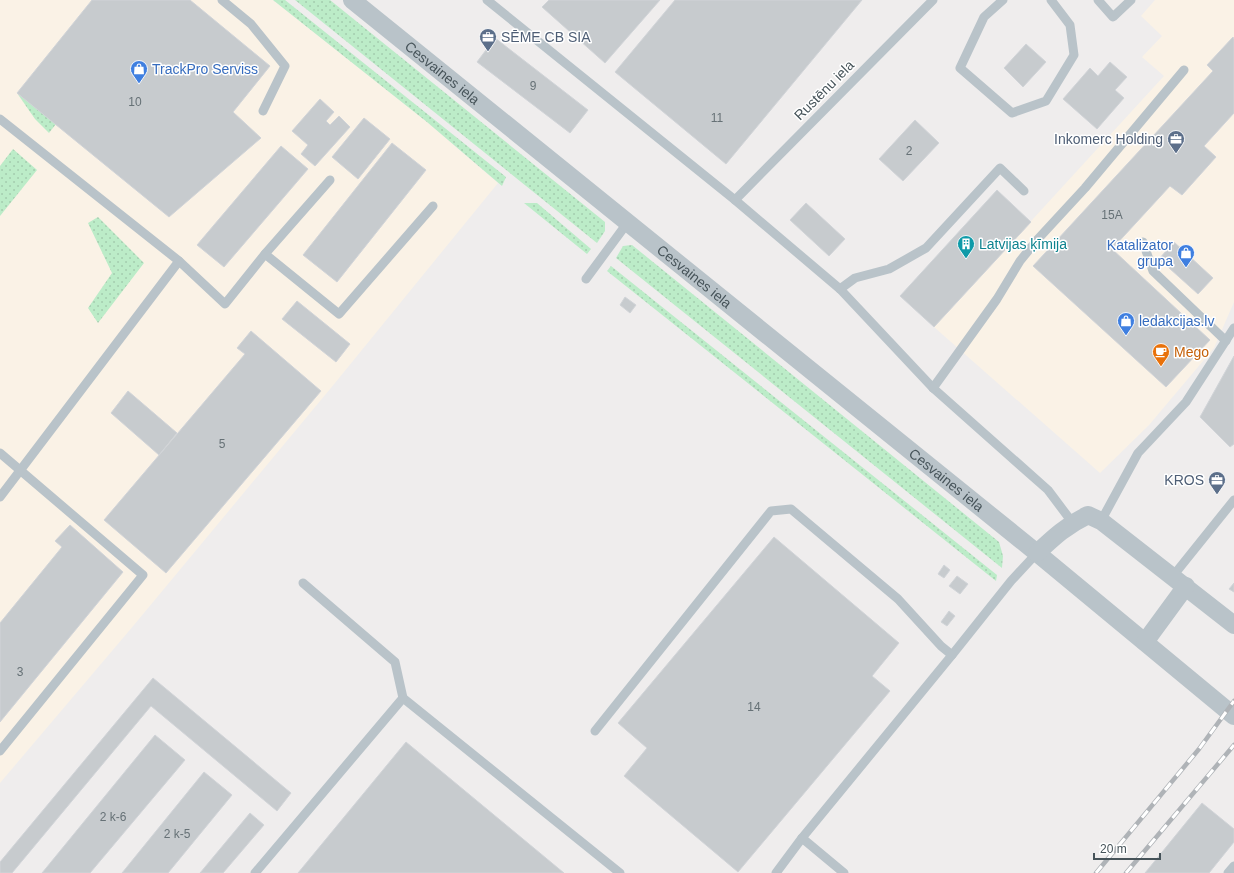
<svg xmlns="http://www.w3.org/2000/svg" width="1234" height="873" font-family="Helvetica,sans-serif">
<defs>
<pattern id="grass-dots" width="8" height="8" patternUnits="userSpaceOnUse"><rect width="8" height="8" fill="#bcecc8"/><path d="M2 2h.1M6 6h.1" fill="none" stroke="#a3ccae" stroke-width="1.8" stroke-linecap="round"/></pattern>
</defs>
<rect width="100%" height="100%" fill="#efeded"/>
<g fill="#faf2e6">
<path d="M0,0H273L427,122L498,183L335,383L134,625L0,783Z"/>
<path d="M1155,0H1234V302L1214,348L1149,425L1100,473L934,327L1164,76L1142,57L1162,36L1141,16Z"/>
</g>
<g fill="url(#grass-dots)">
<path d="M273,0H285L506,177L502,186L427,122Z"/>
<path d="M295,0H330L605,222V231L597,243Z"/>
<path d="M17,93L56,124L49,133L35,119Z"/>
<path d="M13,149L37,170L0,216V166Z"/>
<path d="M524,203H537L591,249L587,254Z"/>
<path d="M98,217L144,263L98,323L88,308L112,273L88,223Z"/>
<path d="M632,245L999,542L1003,556L1002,568L616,258L623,246Z"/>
<path d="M611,266L997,575L996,581L607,271Z"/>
</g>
<g fill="#c7cbce" stroke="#d1d4d8">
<path d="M92,0H190L270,66L233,112L261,138L169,217L17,93Z"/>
<path d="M549,0H660L605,63L542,7Z"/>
<path d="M675,0H862L726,164L615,72Z"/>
<path d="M1233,37L1234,39V113L1204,146L1216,157L1182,195L1170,186L1112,249L1210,340L1166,387L1033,266L1213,71L1207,65Z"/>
<path d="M495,38L588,110L570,133L477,62Z"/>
<path d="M1026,44L1046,62L1023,87L1004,68Z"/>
<path d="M1110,62L1127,77L1115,90L1124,98L1097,129L1063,99L1090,68L1098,76Z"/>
<path d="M320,99L334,112L326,121L330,125L339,116L350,127L315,166L301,154L308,145L292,131Z"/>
<path d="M364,118L390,139L358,179L332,157Z"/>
<path d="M915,120L939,143L903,181L879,159Z"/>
<path d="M392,143L426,170L337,282L303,255Z"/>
<path d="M281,146L308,169L224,267L197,245Z"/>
<path d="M997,190L1031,222L934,327L900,296Z"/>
<path d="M806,203L845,239L829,256L790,220Z"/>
<path d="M1174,242L1213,278L1198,294L1159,259Z"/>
<path d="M625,297L636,305L630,313L620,305Z"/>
<path d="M297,301L350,344L336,362L282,319Z"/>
<path d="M251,331L321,391L166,573L104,520L245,354L237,348Z"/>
<path d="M1234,356V444L1230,447L1200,417Z"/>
<path d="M128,391L177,433L159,455L111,413Z"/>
<path d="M70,525L123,572L0,722V623L62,547L55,541Z"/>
<path d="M774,537L899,643L872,676L890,691L738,872L624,776L647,748L618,723Z"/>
<path d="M944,565L950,570L944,578L938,574Z"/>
<path d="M957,576L968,584L960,594L949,586Z"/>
<path d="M1234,583V592L1229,589Z"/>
<path d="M949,611L955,616L947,626L941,622Z"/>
<path d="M153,678L291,793L277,811L151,706L12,873H0V862Z"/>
<path d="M155,735L185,760L90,873H42Z"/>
<path d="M406,742L564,873H298Z"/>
<path d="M204,772L232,795L168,873H122Z"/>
<path d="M1202,803L1234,829V842L1209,873H1145Z"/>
<path d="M250,813L264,825L223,873H200Z"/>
</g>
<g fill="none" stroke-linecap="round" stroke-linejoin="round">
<g stroke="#b9c3c9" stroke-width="9">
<path d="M222,0L251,24L285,66L263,111"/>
<path d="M487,0L735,200L840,289L933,388L1048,490L1072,522"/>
<path d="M1003,0L984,17L960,68L1012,113L1046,101L1074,55L1070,25L1051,0"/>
<path d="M1098,0L1113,17L1131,0"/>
<path d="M0,119L179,261L225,304L265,254L330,180"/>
<path d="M735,200L933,0"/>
<path d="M1143,242L1153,271L1226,341"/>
<path d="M265,254L339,314L433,206"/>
<path d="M586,279L628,222"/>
<path d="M840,289L855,278L889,269L926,248L1000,168L1024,191"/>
<path d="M933,388L997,299L1020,261L1037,240L1085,188L1184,70"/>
<path d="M0,453L143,575L0,751"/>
<path d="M0,497L179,261"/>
<path d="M1101,521L1138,453L1186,402L1234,328"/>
<path d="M1173,576L1234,500"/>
<path d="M303,583L395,662L403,698L620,873"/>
<path d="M595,731L771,511L791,509L898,599L941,646L952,655L1011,581L1037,553"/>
<path d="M802,838L844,873"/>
<path d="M255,873L403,698"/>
<path d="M776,873L802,838L952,655"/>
<path d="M1228,873L1234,866"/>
</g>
<g stroke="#b9c3c9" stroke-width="18">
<path id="s1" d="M352,0L1037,553L1234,716"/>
<path d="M1037,553C1054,537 1067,525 1088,515L1101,521L1234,625"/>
<path d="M1145,642L1186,586"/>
</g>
<defs>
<g id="rail">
<path d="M1096,873L1199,749L1234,701"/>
<path d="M1126,873L1234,745"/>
</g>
</defs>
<use href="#rail" stroke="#afb3b7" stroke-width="4.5"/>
<use href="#rail" stroke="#fff" stroke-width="3" stroke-dasharray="9" stroke-linecap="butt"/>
</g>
<defs>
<symbol id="office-pin" viewBox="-11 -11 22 30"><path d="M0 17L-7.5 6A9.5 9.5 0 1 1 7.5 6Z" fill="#5c6f8a" stroke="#fff"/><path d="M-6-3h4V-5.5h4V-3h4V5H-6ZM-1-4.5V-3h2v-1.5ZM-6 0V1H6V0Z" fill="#fff"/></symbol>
<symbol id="shop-pin" viewBox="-11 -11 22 30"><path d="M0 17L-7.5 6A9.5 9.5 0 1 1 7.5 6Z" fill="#3f7fe0" stroke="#fff"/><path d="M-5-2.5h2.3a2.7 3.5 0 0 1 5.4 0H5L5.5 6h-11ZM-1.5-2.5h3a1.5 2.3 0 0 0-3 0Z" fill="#fff"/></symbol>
<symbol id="building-pin" viewBox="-11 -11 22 30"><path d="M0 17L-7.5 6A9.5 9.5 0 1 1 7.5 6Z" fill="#0f9aa8" stroke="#fff"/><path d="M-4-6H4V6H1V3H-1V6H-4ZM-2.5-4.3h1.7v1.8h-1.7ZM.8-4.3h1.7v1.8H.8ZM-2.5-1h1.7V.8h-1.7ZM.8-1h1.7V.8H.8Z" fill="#fff"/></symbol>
<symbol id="cafe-pin" viewBox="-11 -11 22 30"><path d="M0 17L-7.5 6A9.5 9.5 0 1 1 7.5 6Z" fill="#e8710a" stroke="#fff"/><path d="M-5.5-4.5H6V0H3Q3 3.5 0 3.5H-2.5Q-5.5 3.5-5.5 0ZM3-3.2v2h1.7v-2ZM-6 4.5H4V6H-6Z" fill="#fff"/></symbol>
</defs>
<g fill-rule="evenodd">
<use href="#office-pin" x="478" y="27" width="20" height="27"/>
<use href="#shop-pin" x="129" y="59" width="20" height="27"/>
<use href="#office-pin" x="1166" y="129" width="20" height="27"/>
<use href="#building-pin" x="956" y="234" width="20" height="27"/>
<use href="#shop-pin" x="1176" y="243" width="20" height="27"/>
<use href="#shop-pin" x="1116" y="311" width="20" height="27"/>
<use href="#cafe-pin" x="1151" y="342" width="20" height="27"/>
<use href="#office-pin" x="1207" y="470" width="20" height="27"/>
</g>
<g text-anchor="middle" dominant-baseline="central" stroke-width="3" stroke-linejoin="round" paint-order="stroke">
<g font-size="12" fill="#667176">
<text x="533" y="86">9</text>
<text x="135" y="102">10</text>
<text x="717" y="118">11</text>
<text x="909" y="151">2</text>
<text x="1112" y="215">15A</text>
<text x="222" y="444">5</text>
<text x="20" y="672">3</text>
<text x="754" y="707">14</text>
<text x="113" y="817">2 k-6</text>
<text x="177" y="834">2 k-5</text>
</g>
<g font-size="14" fill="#4e5e75" stroke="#fff" text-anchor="end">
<text x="501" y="37" text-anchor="start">SĒME CB SIA</text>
<text x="1163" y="139">Inkomerc Holding</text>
<text x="1204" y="480">KROS</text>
</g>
<g font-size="14" fill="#366cbe" stroke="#fff" text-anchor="start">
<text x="152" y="69">TrackPro Serviss</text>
<text x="1173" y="245" text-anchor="end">Katalizator<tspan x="1173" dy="16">grupa</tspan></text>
<text x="1139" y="321">ledakcijas.lv</text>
</g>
<g font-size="14" fill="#465359" stroke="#fff">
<text stroke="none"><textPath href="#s1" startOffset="116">Cesvaines iela</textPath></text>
<text transform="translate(824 90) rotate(-45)">Rustēnu iela</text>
<text stroke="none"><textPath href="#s1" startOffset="440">Cesvaines iela</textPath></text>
<text stroke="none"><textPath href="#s1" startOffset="764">Cesvaines iela</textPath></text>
</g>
<g font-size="14" fill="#0d838f" stroke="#fff" text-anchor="start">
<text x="979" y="244">Latvijas ķīmija</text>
</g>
<g font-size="14" fill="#c56008" stroke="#fff" text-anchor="start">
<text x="1174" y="352">Mego</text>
</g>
</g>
<path d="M1094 853v6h66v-6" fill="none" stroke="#465359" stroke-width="2"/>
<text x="1100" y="853" font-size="12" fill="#465359" stroke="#ffffff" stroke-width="3" paint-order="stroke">20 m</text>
</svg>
